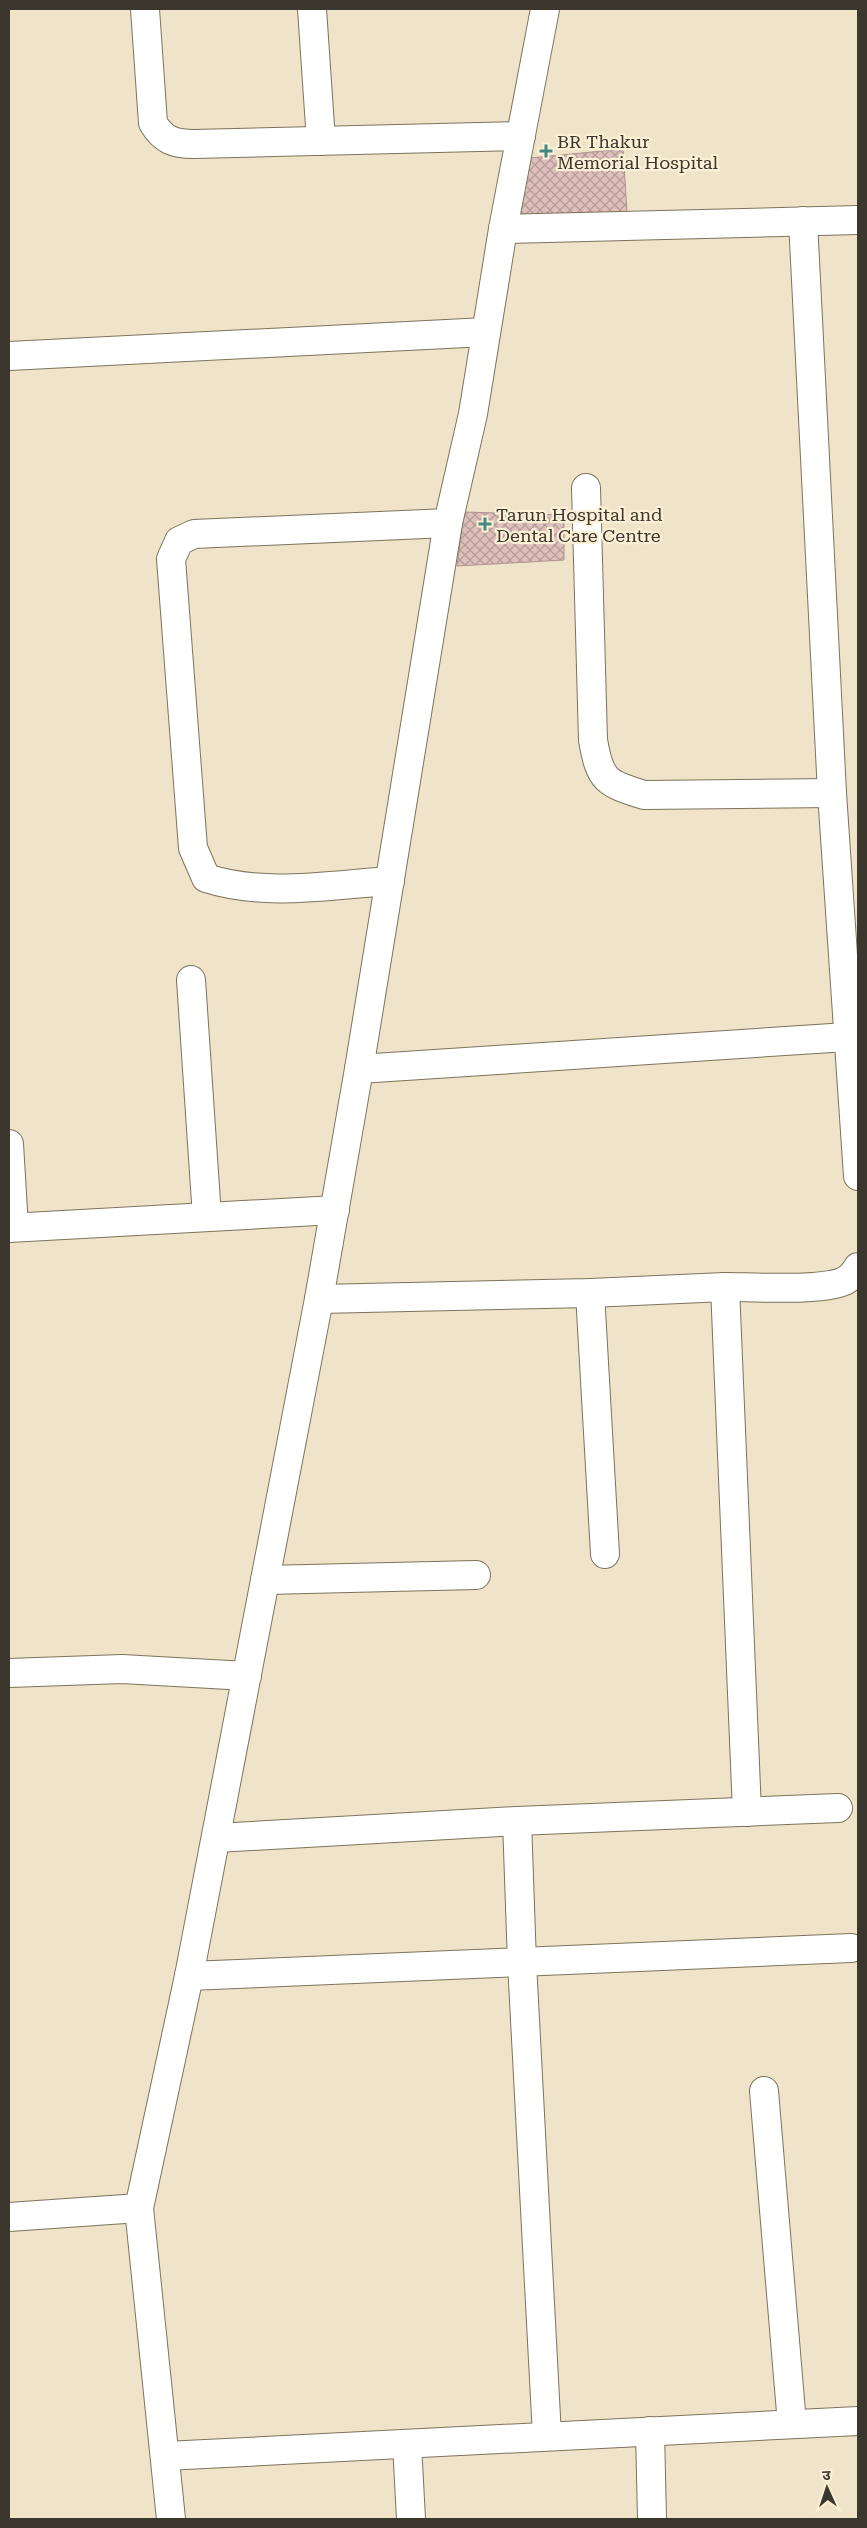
<svg xmlns="http://www.w3.org/2000/svg" width="867" height="2528" font-family="'Roboto Serif','Noto Sans Devanagari',serif">
<defs>
<pattern id="building-cross-hatch" width="8" height="8" patternUnits="userSpaceOnUse" patternTransform="scale(1.25)"><rect width="8" height="8" fill="#debfbb"/><path d="M0 0l8 8M0 8l8-8" fill="none" stroke="#b59c98"/></pattern>
</defs>
<rect width="100%" height="100%" fill="#efe3c9"/>
<g fill="url(#building-cross-hatch)" stroke="#af928e">
<path d="M623,149L627,212L519,218L530,158Z"/>
<path d="M464,512L564,515V560L457,566Z"/>
</g>
<g fill="none" stroke-linecap="round" stroke-linejoin="round">
<defs>
<g id="minor">
<path d="M145,9L153,123C163,140 174,144 194,144L521,136"/>
<path d="M312,9L321,141"/>
<path d="M803,221L832,793L858,1176"/>
<path d="M503,229L858,220"/>
<path d="M9,356L486,332"/>
<path d="M586,488L593,740C600,781 606,783 644,795L832,793"/>
<path d="M390,881C329,885 265,897 206,878L193,848L171,559L179,541L194,534L448,523"/>
<path d="M191,980L207,1217"/>
<path d="M359,1069L847,1037"/>
<path d="M9,1144L14,1227"/>
<path d="M9,1228L335,1210"/>
<path d="M725,1287C753,1287 818,1291 842,1282C850,1279 854,1274 858,1267"/>
<path d="M590,1293L605,1554"/>
<path d="M319,1299L590,1293L725,1287L747,1812"/>
<path d="M265,1580L476,1575"/>
<path d="M9,1673L122,1669L247,1676"/>
<path d="M517,1821L838,1808"/>
<path d="M216,1838L517,1821L522,1963L547,2436"/>
<path d="M189,1976L851,1948"/>
<path d="M764,2091L792,2424"/>
<path d="M650,2431L652,2519"/>
<path d="M407,2444L411,2519"/>
<path d="M165,2456L858,2421"/>
</g>
<g id="tertiary">
<path d="M9,2217L139,2208"/>
<path d="M171,2519L139,2208L189,1976L319,1299L359,1069L448,523L473,414L503,229L545,9"/>
</g>
</defs>
<use href="#minor" stroke="#7d735c" stroke-width="30"/>
<use href="#tertiary" stroke="#7d735c" stroke-width="30"/>
<use href="#minor" stroke="#fff" stroke-width="28"/>
<use href="#tertiary" stroke="#fff" stroke-width="28"/>
</g>
<g fill="#448981" stroke="#fcf0d6" stroke-width="2">
<path d="M543.5 143.5h5v5h5v5h-5v5h-5v-5h-5v-5h5z"/>
<path d="M482.5 516.5h5v5h5v5h-5v5h-5v-5h-5v-5h5z"/>
</g>
<g text-anchor="middle" dominant-baseline="central" stroke-width="4.5" stroke-linejoin="round" paint-order="stroke">
<g font-size="18" fill="#3c372d" stroke="#fcf0d6" text-anchor="start">
<text x="557" y="141">BR Thakur<tspan x="557" dy="21">Memorial Hospital</tspan></text>
<text x="496" y="514">Tarun Hospital and<tspan x="496" dy="21">Dental Care Centre</tspan></text>
</g>
</g>
<rect width="867" height="2528" fill="none" stroke="#3c372d" stroke-width="20"/>
<g transform="translate(827 2488) rotate(357)" stroke="#fcf0d6" stroke-width="4" paint-order="stroke">
<path d="M0-4L9 19L0 12L-9 19Z" fill="#3c372d"/>
<text y="-8" font-size="14" font-weight="bold" text-anchor="middle" fill="#3c372d">उ</text>
</g>
</svg>
